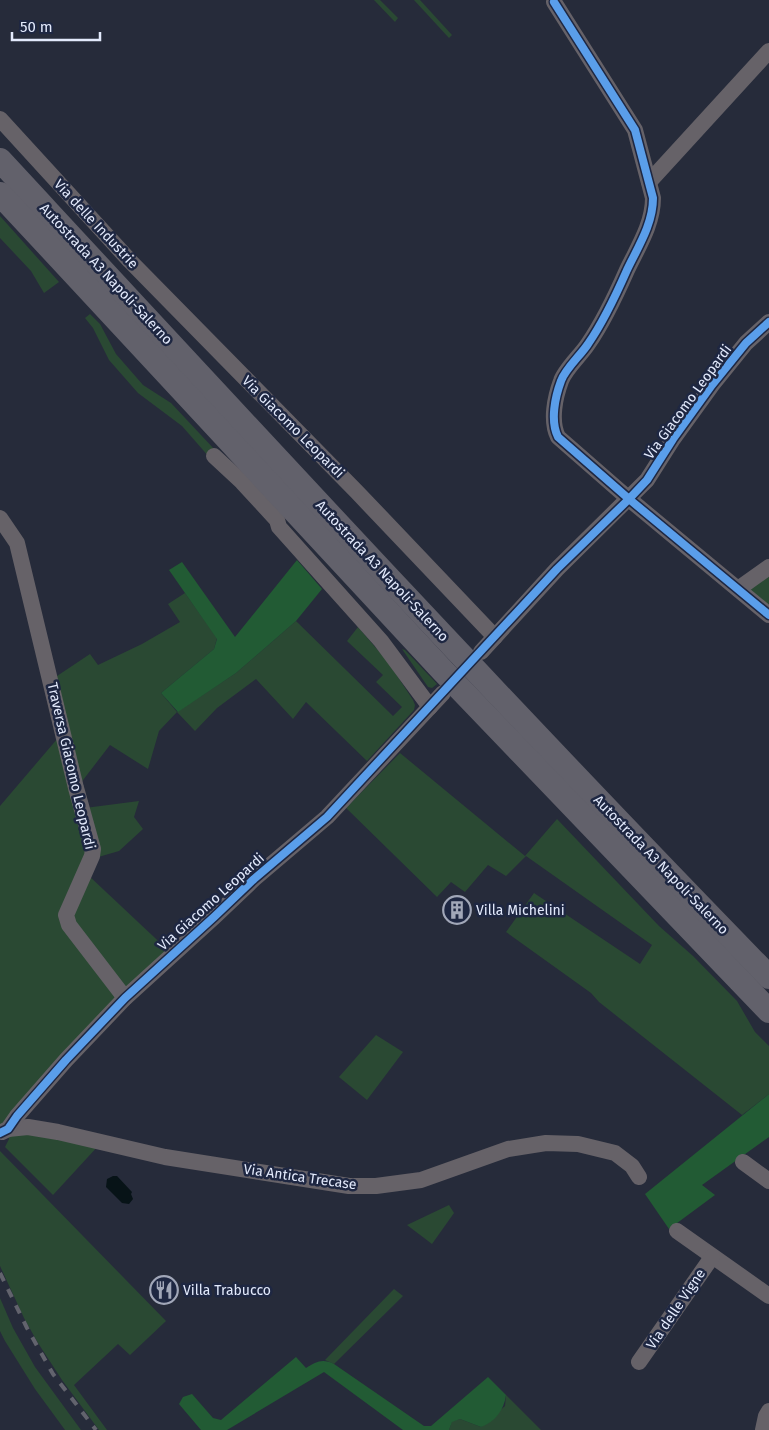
<svg xmlns="http://www.w3.org/2000/svg" width="769" height="1430" font-family="'Fira Sans',sans-serif">
<rect width="100%" height="100%" fill="#262b3a"/>
<g fill="#2a4933">
<path d="M374,0H380L398,18L395,22Z"/>
<path d="M414,0H420L452,35L449,38Z"/>
<path d="M0,216L59,282L44,293L31,271L0,238Z"/>
<path d="M90,314L100,324L116,354L143,385L171,403L215,450L210,458L182,426L138,393L109,360L93,328L85,318Z"/>
<path d="M769,573V607L751,592V588Z"/>
<path d="M185,593L217,638L214,649L161,693L177,712L236,673L296,621L393,716L402,707L376,682L383,675L347,641L358,627L388,662L413,700L415,705L414,710L367,761L306,702L293,719L256,679L217,708L195,731L177,712L159,731L148,769L110,745L80,784L54,678L90,654L98,665L142,644L180,622L168,604Z"/>
<path d="M402,649L405,650L437,684L432,688L428,687Z"/>
<path d="M58,738L89,846L61,912L120,998L0,1129V806Z"/>
<path d="M400,753L525,856L557,819L659,926L693,956L737,1001L755,1032L769,1046V1094L742,1115L599,1002L591,993L506,932L534,893L640,964L652,945L526,856L506,876L488,865L465,892L451,882L437,897L343,805L350,804Z"/>
<path d="M139,801L134,817L143,829L119,851L95,858L85,808Z"/>
<path d="M88,875L171,953L128,992L73,924L72,909Z"/>
<path d="M376,1035L403,1052L367,1100L339,1077Z"/>
<path d="M29,1132L99,1145L53,1195L5,1147L9,1139L8,1135Z"/>
<path d="M0,1151L166,1321L130,1355L118,1344L74,1385L107,1430H99L62,1380L38,1343L24,1318L0,1266Z"/>
<path d="M449,1205L454,1213L432,1244L407,1225Z"/>
<path d="M394,1289L403,1296L334,1364L325,1360Z"/>
<path d="M0,1298L13,1328L35,1367L81,1430H65L35,1389L5,1341L0,1331Z"/>
<path d="M506,1395L541,1430H449L452,1421L460,1419L481,1427L505,1406Z"/>
</g>
<g fill="#225b34">
<path d="M297,560L322,589L296,621L236,673L178,712L161,693L214,649L217,639L169,570L182,562L235,637Z"/>
<path d="M769,1094V1137L702,1185L715,1195L669,1229L645,1194Z"/>
<path d="M296,1357L306,1368C316,1362 322,1358 334,1364L424,1426H431L488,1377L506,1395C504,1410 495,1422 481,1427L460,1419L452,1422L449,1430H403L324,1372L227,1430H201L179,1404L183,1397L192,1394L213,1418L221,1420Z"/>
</g>
<path fill="#071317" d="M113,1176H117L132,1192L131,1194L133,1199L129,1204L122,1203L106,1187L107,1179Z"/>
<g fill="none" stroke-linecap="round" stroke-linejoin="round">
<g stroke="#666268" stroke-width="16">
<path d="M554,2L635,130L653,198C653,224 638,247 627,270C616,295 604,321 588,344C581,355 565,369 561,381C555,397 550,421 558,437L629,499L769,615"/>
<path d="M0,119L130,261L357,492L495,637"/>
<path d="M649,182L769,51"/>
<path d="M214,456L242,482L277,520L279,527L381,641L430,707"/>
<path d="M0,518L17,543L76,788L93,849L92,856L66,915L69,925L125,998"/>
<path d="M738,589L769,567"/>
<path d="M481,652L557,569L647,480L673,439L712,385L746,343L769,322"/>
<path d="M8,1129L28,1127L58,1132L165,1157L349,1186H376L421,1180L508,1149L546,1143L578,1144L615,1153L632,1166L639,1177"/>
<path d="M2,1132L8,1129L17,1116L66,1060L125,998L214,917L254,879L327,817L443,693"/>
<path d="M743,1162L769,1181"/>
<path d="M677,1231L769,1296"/>
<path d="M639,1362L712,1257"/>
<path d="M763,1430L766,1416L769,1411"/>
</g>
<g stroke="#62616b" stroke-width="24">
<path d="M0,160C254,434 508,709 769,977"/>
<path d="M0,194L443,671L769,1011"/>
</g>
<path stroke="#62636d" stroke-width="4" stroke-dasharray="9 9" stroke-linecap="butt" d="M0,1273L27,1328L53,1374L96,1430"/>
<defs>
<g id="cycleway">
<path d="M554,2L635,130L653,198C653,224 638,247 627,270C616,295 604,321 588,344C581,355 565,369 561,381C555,397 550,421 558,437L629,499L769,615"/>
<path d="M0,1133L8,1129L17,1116L66,1060L125,998L214,917L254,879L327,817L557,569L629,499L647,480L673,439L712,385L746,343L769,322"/>
</g>
</defs>
<use href="#cycleway" stroke="#1e2742" stroke-width="11"/>
<use href="#cycleway" stroke="#5a9eea" stroke-width="8"/>
</g>
<defs>
<symbol id="building-ring" viewBox="-11 -11 22 22"><circle r="9.5" fill="#1e2742" stroke="#a1a7b8" stroke-width="1.5"/><path d="M-4-6H4V6H1V3H-1V6H-4ZM-2.5-4.3h1.7v1.8h-1.7ZM.8-4.3h1.7v1.8H.8ZM-2.5-1h1.7V.8h-1.7ZM.8-1h1.7V.8H.8Z" fill="#a1a7b8"/></symbol>
<symbol id="restaurant-ring" viewBox="-11 -11 22 22"><circle r="9.5" fill="#1e2742" stroke="#a1a7b8" stroke-width="1.5"/><path d="M-5-6h1v4h1v-4h1v4h1v-4h1v5L-1.5 .5V6h-2V.5L-5-1ZM5-6V6H3V1.5H1.5Q1.5-4 5-6Z" fill="#a1a7b8"/></symbol>
</defs>
<g fill-rule="evenodd">
<use href="#building-ring" x="441" y="894" width="32" height="32"/>
<use href="#restaurant-ring" x="148" y="1274" width="32" height="32"/>
</g>
<g text-anchor="middle" dominant-baseline="central" stroke-width="5" stroke-linejoin="round" paint-order="stroke">
<g font-size="14" fill="#e3eafc" stroke="#1e2742">
<text transform="translate(96 224) rotate(47)">Via delle Industrie</text>
<text transform="translate(106 274) rotate(47)">Autostrada A3 Napoli-Salerno</text>
<text transform="translate(688 402) rotate(-54)">Via Giacomo Leopardi</text>
<text transform="translate(293 427) rotate(45)">Via Giacomo Leopardi</text>
<text transform="translate(382 571) rotate(47)">Autostrada A3 Napoli-Salerno</text>
<text transform="translate(71 766) rotate(77)">Traversa Giacomo Leopardi</text>
<text transform="translate(661 865) rotate(46)">Autostrada A3 Napoli-Salerno</text>
<text transform="translate(211 902) rotate(-42)">Via Giacomo Leopardi</text>
<text transform="translate(300 1177) rotate(8)">Via Antica Trecase</text>
<text transform="translate(676 1309) rotate(-56)">Via delle Vigne</text>
</g>
<g font-size="14" fill="#e3eafc" stroke="#1e2742" text-anchor="start">
<text x="476" y="910">Villa Michelini</text>
<text x="183" y="1290">Villa Trabucco</text>
</g>
</g>
<path d="M12 32v8h88v-8" fill="none" stroke="#e3eafc" stroke-width="2.5"/>
<text x="20" y="32" font-size="15" fill="#e3eafc" stroke="#1e2742" stroke-width="4" paint-order="stroke">50 m</text>
</svg>
